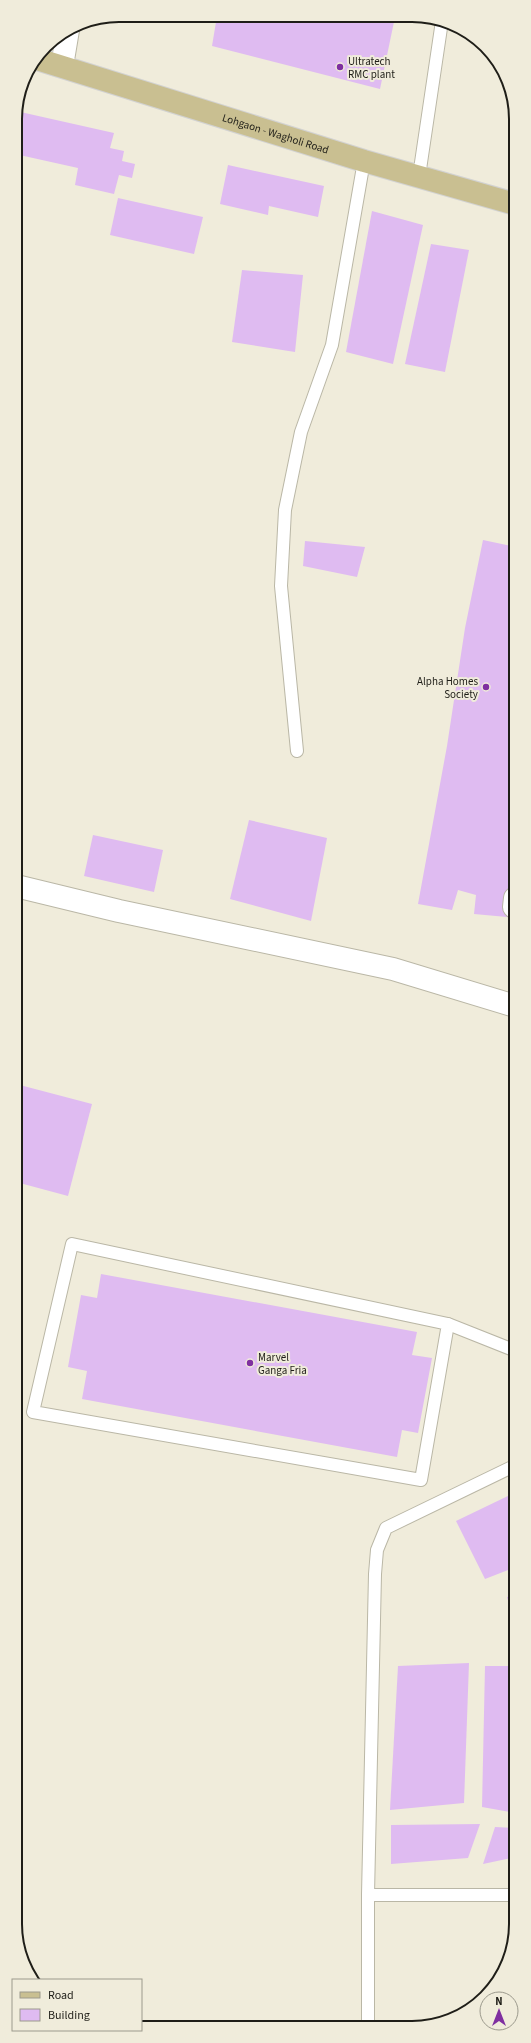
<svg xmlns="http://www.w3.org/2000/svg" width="531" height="2043" font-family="'Source Sans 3',sans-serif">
<rect width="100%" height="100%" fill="#f0ecdb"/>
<g fill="#dfbbf1">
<path d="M217,16L395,17L380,89L212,46Z"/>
<path d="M16,111L114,133L110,148L124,151L122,161L135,164L132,178L119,175L114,194L75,185L78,168L15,154Z"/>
<path d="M228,165L324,186L318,217L269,206L268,215L220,204Z"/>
<path d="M118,198L203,217L194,254L110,235Z"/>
<path d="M372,211L423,225L393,364L346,352Z"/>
<path d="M431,244L469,250L445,372L405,364Z"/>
<path d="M242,270L303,275L295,352L232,342Z"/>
<path d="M483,540L511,546L510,562L515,563V861L507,917L474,914L476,895L458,890L452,910L418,904L447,746L465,628Z"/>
<path d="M305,541L365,547L357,577L303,566Z"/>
<path d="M249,820L327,838L311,921L230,899Z"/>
<path d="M93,835L163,850L154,892L84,876Z"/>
<path d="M16,1084L92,1104L68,1196L16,1182Z"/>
<path d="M101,1274L417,1332L412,1355L432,1358L418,1433L402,1430L397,1457L82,1399L87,1371L68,1367L81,1295L97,1298Z"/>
<path d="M516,1492V1567L485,1579L456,1521Z"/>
<path d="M516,1595V1625H515L507,1597Z"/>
<path d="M469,1663L464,1803L390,1810L398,1666Z"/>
<path d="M485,1666H516V1813L482,1807Z"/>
<path d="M480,1824L468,1858L391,1864V1825Z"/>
<path d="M495,1827L516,1828V1857L483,1864Z"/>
</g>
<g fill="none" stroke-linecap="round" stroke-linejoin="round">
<defs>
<g id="service">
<path d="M419,176L442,21"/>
<path d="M297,751L281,586L285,510L301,432L332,345L364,161"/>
<path d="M72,1244L448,1324L421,1480L33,1412Z"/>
<path d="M448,1324L516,1351"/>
<path d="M368,1895H516"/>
<path d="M368,2027V1895L375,1574L377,1550L386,1528L516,1465"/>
</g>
<g id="minor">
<path d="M62,66L68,30"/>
<path d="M16,886L119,911L393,969L515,1006"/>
<path d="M514,907L515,898"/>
</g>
<g id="primary">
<path id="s1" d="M37,59L364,161L515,204"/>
</g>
</defs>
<use href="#service" stroke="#bab7a6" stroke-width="14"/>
<use href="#minor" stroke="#bab7a6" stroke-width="24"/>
<use href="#primary" stroke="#d2d2d1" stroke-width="24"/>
<use href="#service" stroke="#fff" stroke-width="12"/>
<use href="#minor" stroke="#fff" stroke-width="22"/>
<use href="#primary" stroke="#c9bf91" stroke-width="22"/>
</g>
<g fill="#7f2fa0" stroke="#f0ecdb" stroke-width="1.5">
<circle cx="340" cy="67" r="4"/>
<circle cx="486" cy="687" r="4"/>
<circle cx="250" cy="1363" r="4"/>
</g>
<g text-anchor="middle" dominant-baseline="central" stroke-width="4" stroke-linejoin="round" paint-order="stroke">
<g font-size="11" fill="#1f1e18" stroke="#f0ecdb" text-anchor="start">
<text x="348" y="61">Ultratech<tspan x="348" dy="13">RMC plant</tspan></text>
<text x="478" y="681" text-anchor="end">Alpha Homes<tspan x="478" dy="13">Society</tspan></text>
<text x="258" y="1357">Marvel<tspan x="258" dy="13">Ganga Fria</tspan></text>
</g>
<g font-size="11" fill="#1f1e18" stroke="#f0ecdb">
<text stroke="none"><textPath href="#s1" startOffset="250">Lohgaon - Wagholi Road</textPath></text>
</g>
</g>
<path d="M0 0H531V2043H0ZM119 22H412A97 97 0 0 1 509 119V1924A97 97 0 0 1 412 2021H119A97 97 0 0 1 22 1924V119A97 97 0 0 1 119 22Z" fill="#f0ecdb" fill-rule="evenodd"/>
<path fill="none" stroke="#1f1e18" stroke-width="2" d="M119 22H412A97 97 0 0 1 509 119V1924A97 97 0 0 1 412 2021H119A97 97 0 0 1 22 1924V119A97 97 0 0 1 119 22Z"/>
<rect x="12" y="1979" width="130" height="52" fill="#f0ecdb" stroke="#9c9a8d"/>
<rect x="20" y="1992" width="20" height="6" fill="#c9bf91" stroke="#9c9a8d"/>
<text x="48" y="1999" font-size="12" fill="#1f1e18">Road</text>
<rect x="20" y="2009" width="20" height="12" fill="#dfbbf1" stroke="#9c9a8d"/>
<text x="48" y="2019" font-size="12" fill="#1f1e18">Building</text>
<g transform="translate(499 2011)"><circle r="19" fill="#f0ecdb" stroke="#9c9a8d"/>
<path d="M0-3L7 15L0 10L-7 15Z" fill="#7f2fa0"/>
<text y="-6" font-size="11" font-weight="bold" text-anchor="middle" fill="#1f1e18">N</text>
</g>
</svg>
